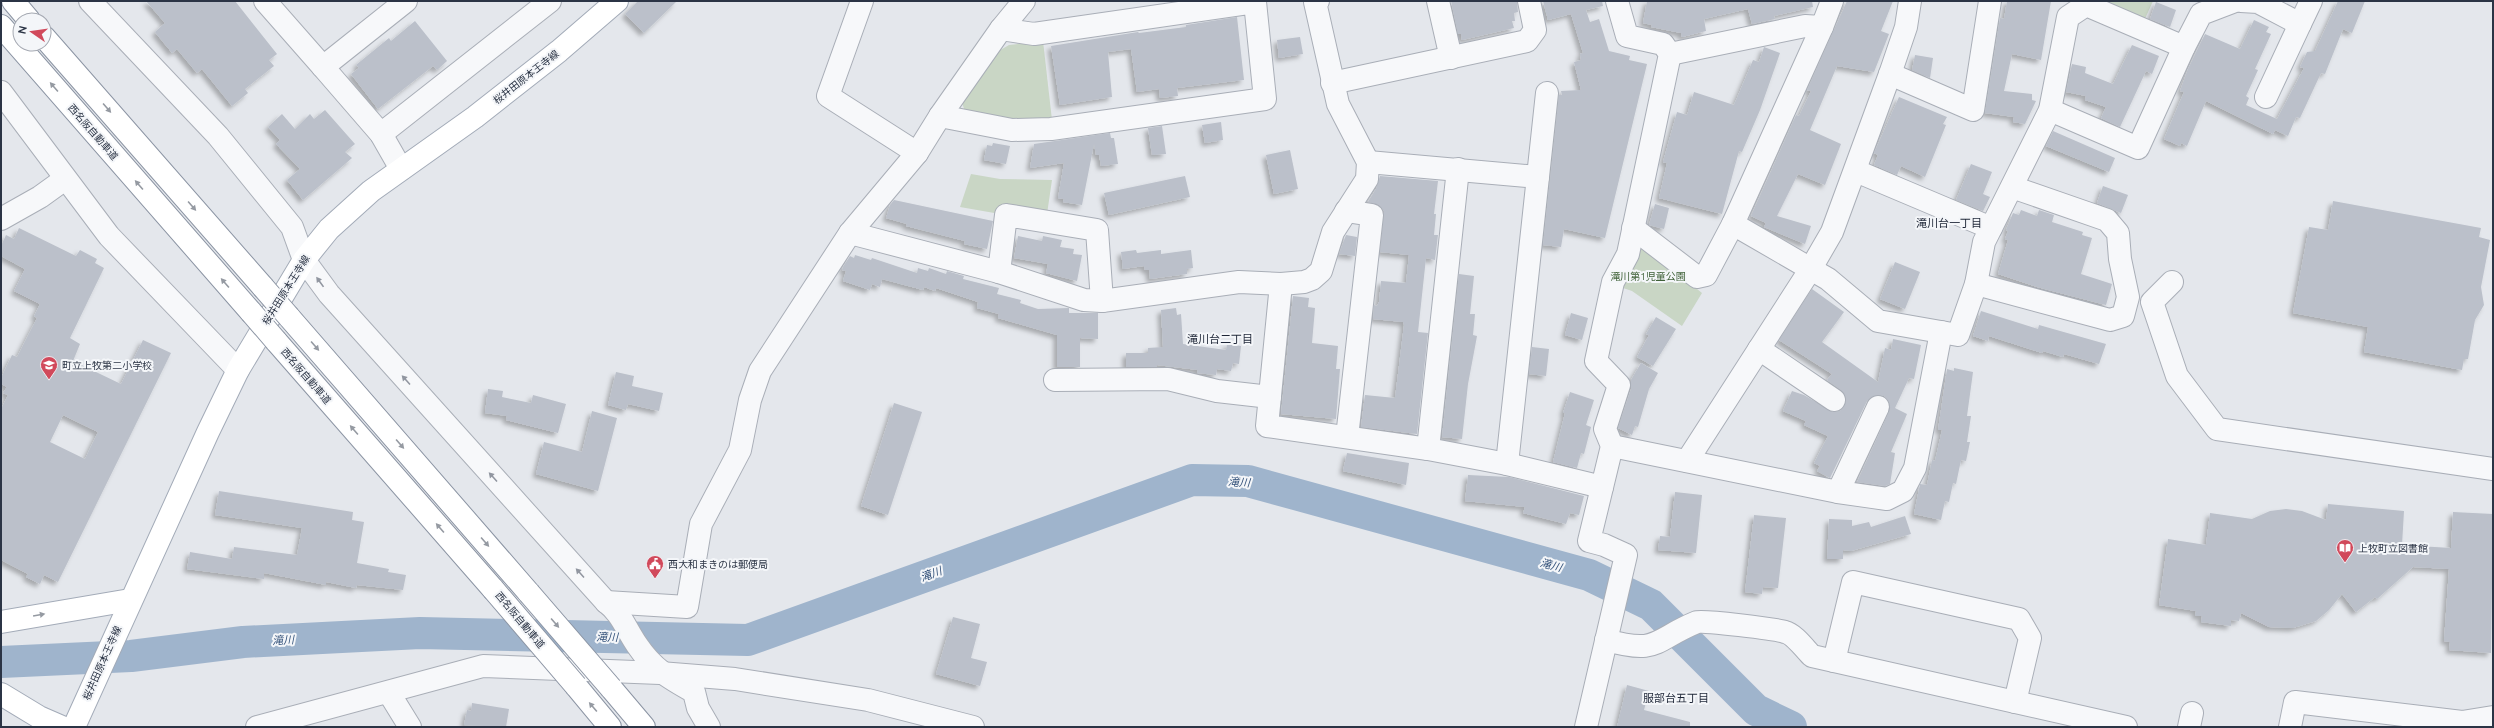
<svg xmlns="http://www.w3.org/2000/svg" width="2494" height="728" font-family="Ubuntu,'Noto Sans JP',sans-serif">
<defs>
<filter id="shadow"><feDropShadow dx="-3.5" dy="3.5" stdDeviation="2" flood-color="#0004"/></filter>
</defs>
<rect width="100%" height="100%" fill="#e4e7ec"/>
<g fill="#c9d6c5">
<path d="M2097,1H2153L2144,21Z"/>
<path d="M1043,41L1052,120L1012,122L966,114L962,103L997,52L1009,45Z"/>
<path d="M971,174L1000,179L1052,180L1047,214H1000L960,207Z"/>
<path d="M1646,248L1702,293L1682,326L1632,291L1620,287L1640,249Z"/>
</g>
<g fill="none" stroke-linecap="round" stroke-linejoin="round">
<path stroke="#9fb4cc" stroke-width="32" d="M1,662L131,656L243,642L420,633L748,640L1192,480L1248,481L1589,575L1651,605L1756,710L1791,727"/>
</g>
<g fill="#bbc0ca" fill-rule="evenodd" filter="url(#shadow)">
<path d="M146,1H235L277,54L269,60L274,66L245,89L248,93L232,106L202,69L197,73L177,49L172,53L155,32L165,23Z"/>
<path d="M638,1H677L644,33L625,14Z"/>
<path d="M1451,1H1517L1518,12L1514,13L1515,21H1512L1514,28L1462,40L1461,34H1458Z"/>
<path d="M1543,1H1602L1603,6L1586,10L1590,22L1599,19L1609,51L1630,56L1629,60L1647,64L1605,238L1564,229L1561,247L1543,245L1559,95H1562L1561,91L1581,90L1574,62L1581,60L1580,54L1583,53L1571,14L1548,20Z"/>
<path d="M1647,1H1812L1813,7L1774,16L1775,19L1752,24L1748,9L1704,19L1706,31L1682,37L1681,33L1651,27L1652,25L1643,23Z"/>
<path d="M1847,1H1893L1881,31L1889,34L1874,72L1837,66L1810,130L1841,144L1825,185L1798,174L1777,216L1811,226L1805,244L1764,227L1766,223L1751,216L1796,115L1799,116L1811,91L1807,90Z"/>
<path d="M2007,1H2051L2041,60L2012,54L2004,91L2032,94V100L2036,101L2025,124L2013,122L2014,117L1985,113L2000,18L2004,19Z"/>
<path d="M2338,1H2365L2352,33L2343,29L2325,74L2321,73L2300,118L2296,117L2288,136L2275,130L2273,134L2206,101L2187,146L2181,143L2180,146L2164,139L2184,92L2180,91L2188,69L2205,34L2240,49L2254,20L2269,27L2266,32L2271,34L2255,69L2258,70L2246,96L2249,98L2246,105L2277,119L2304,68L2300,67L2307,52L2315,51Z"/>
<path d="M2156,2L2176,10L2170,27L2150,19Z"/>
<path d="M1237,17L1244,80L1177,88L1178,96L1160,98L1159,89L1137,92L1131,49L1108,52L1112,97L1060,105L1051,46L1138,32L1139,33L1186,27V25Z"/>
<path d="M415,21L447,61L437,70L433,66L378,109L351,74L359,68L356,65L389,38L391,41Z"/>
<path d="M1300,37L1303,54L1279,58L1277,40Z"/>
<path d="M2132,45L2159,56L2152,74L2146,71L2120,127L2101,118L2106,107L2085,100L2086,96L2066,92L2072,64L2086,67L2085,73L2113,84Z"/>
<path d="M1764,47L1780,53L1760,110L1742,152L1739,151L1722,214L1659,198L1667,163L1663,162L1677,112L1687,115L1694,92L1734,105L1753,60L1759,62Z"/>
<path d="M1915,55L1933,58L1930,78L1912,70Z"/>
<path d="M1899,97L1947,117L1943,124L1946,125L1925,177L1901,166L1897,175L1874,165L1878,155L1874,153Z"/>
<path d="M325,110L355,144L345,152L352,158L303,200L287,180L300,169L276,144L280,140L268,127L282,114L295,129L310,114L314,119Z"/>
<path d="M1221,122L1223,140L1205,143L1202,125Z"/>
<path d="M1162,126L1166,154L1152,155L1148,128Z"/>
<path d="M2053,131L2115,158L2109,172L2046,146Z"/>
<path d="M1110,133L1111,138H1114L1118,164L1101,166L1099,155H1096L1094,144L1082,205L1063,202L1064,199L1058,198L1064,163L1030,168L1034,144Z"/>
<path d="M993,143L1010,146L1006,164L984,160L987,145L992,146Z"/>
<path d="M1290,150L1298,189L1274,194L1266,155Z"/>
<path d="M1971,164L1992,172L1983,194L1990,197L1983,211L1956,200Z"/>
<path d="M1185,176L1190,197L1109,215L1104,193Z"/>
<path d="M1380,176L1438,181L1434,214H1436L1434,235H1438L1435,260L1426,258L1418,332L1428,333L1417,434L1361,427L1365,395L1395,398L1404,325L1403,322L1373,319L1374,305L1377,306L1379,302L1381,281L1406,283L1409,255L1380,252L1384,211L1379,205L1368,202L1376,189Z"/>
<path d="M2103,186L2128,195L2121,213L2097,203Z"/>
<path d="M894,200L993,221L987,249L964,244L965,241L906,226L907,224L886,218L890,205Z"/>
<path d="M2333,201L2481,228L2479,237L2490,240L2481,287L2484,305L2475,320L2468,359H2464L2462,370L2364,352L2368,327L2293,313L2309,227L2328,230Z"/>
<path d="M1655,204L1669,208L1664,229L1649,225Z"/>
<path d="M2021,210L2037,216L2039,210L2054,215L2052,222L2083,232L2082,235L2092,238L2081,274L2112,284L2106,305L2037,287L1998,274L2008,240L2005,239L2008,231L2006,230L2013,213L2019,215Z"/>
<path d="M19,228L76,256L80,250L97,259L95,263L104,268L70,338L80,344L73,361L121,384L143,340L171,353L58,582L44,575L40,584L26,577L28,574L1,560V409L8,395L3,393L7,387L1,384V378L12,355L17,357L37,318L34,316L40,304L14,291L25,269L1,256V246L6,235L14,239ZM63,415L98,432L85,459L50,442Z"/>
<path d="M1346,235L1357,237L1355,256L1339,254Z"/>
<path d="M1018,236L1042,241L1043,236L1062,240L1060,247L1074,249L1073,254L1082,255L1077,281L1046,273L1048,264L1014,258Z"/>
<path d="M1136,250L1137,253L1161,250V254L1191,250L1193,268L1187,269V274L1150,279L1149,270H1145L1144,266L1123,269L1121,252Z"/>
<path d="M855,255L871,260L872,258L917,273L918,268L928,271L929,268L946,274L947,271L964,276L963,279L999,288L997,294L1021,300L1020,303L1038,309L1069,308V313H1098V339L1080,338V367H1057V335L998,318L999,314L977,308L978,302L936,288L935,291L924,287L923,290L882,279L880,287L872,284L870,290L843,281L846,271L842,270L843,267L850,256L854,258Z"/>
<path d="M1895,262L1920,272L1905,309L1880,299Z"/>
<path d="M1459,274L1474,276L1470,314H1475L1473,335L1477,336L1468,384L1462,439L1442,437Z"/>
<path d="M1812,289L1844,312L1822,342L1878,382L1885,348L1891,350L1893,339L1921,345L1914,379L1909,378L1895,408L1907,414L1891,452L1895,453L1890,484L1885,486L1857,482L1889,412L1888,400L1884,396L1877,395L1867,401L1830,478L1817,471L1820,466L1814,463L1828,436L1804,425L1806,421L1783,411L1792,391L1804,395L1833,412L1840,411L1846,401L1841,390L1827,380L1832,374L1779,340Z"/>
<path d="M1293,296L1309,298L1308,307L1315,308L1312,343L1338,346L1336,369H1340L1336,419L1281,414Z"/>
<path d="M1176,308L1177,315L1181,314L1183,344L1226,350L1227,344L1241,346L1239,364L1233,363L1231,371L1217,369L1216,375L1197,373L1198,370L1157,365V367H1126V353H1148V348L1163,347L1161,310Z"/>
<path d="M1981,311L2038,329L2039,325L2106,344L2099,364L2064,354L2063,357L2043,351L2042,353L1989,336L1988,341L1973,336Z"/>
<path d="M1571,313L1588,318L1582,340L1565,335Z"/>
<path d="M1656,317L1676,329L1653,366L1637,357L1649,335L1646,334Z"/>
<path d="M1532,347L1549,349L1546,376L1529,374Z"/>
<path d="M1641,363L1658,373L1649,389L1638,427L1635,426L1632,435L1618,428L1631,389V380Z"/>
<path d="M1954,368L1973,372L1967,416H1971L1967,442H1970L1966,461L1961,460L1956,484L1953,483L1949,502L1945,501L1941,520L1914,514L1920,484L1927,485L1932,460L1935,461L1942,430H1938L1947,369L1954,371Z"/>
<path d="M616,372L634,376L632,386L663,393L659,411L628,404L626,410L608,405Z"/>
<path d="M488,389L503,391L502,397L531,403L533,395L566,404L558,433L506,420L507,416L485,413Z"/>
<path d="M1570,392L1594,400L1586,425L1591,427L1584,454L1581,453L1577,468L1553,462L1565,413H1563Z"/>
<path d="M894,403L922,412L888,515L861,506Z"/>
<path d="M592,411L617,418L598,491L536,474L544,442L582,452Z"/>
<path d="M1347,453L1409,463L1406,485L1343,471Z"/>
<path d="M1468,475L1509,477L1584,496L1579,515L1570,513L1566,524L1523,513L1525,507L1465,501Z"/>
<path d="M219,491L353,512L352,520L364,522L357,563L389,569L388,572L406,575L403,590L357,585L356,588L326,582V585L264,573V579L187,569L190,552L232,559L234,547L297,555L302,528L215,515Z"/>
<path d="M1675,492L1702,495L1696,553L1658,550L1660,536L1670,537Z"/>
<path d="M2328,504L2404,511L2402,545L2451,548L2453,512L2493,514L2491,653L2449,650L2450,642L2444,641L2449,569L2413,567L2377,599L2375,597L2356,612L2342,594L2329,610L2316,621L2293,628L2269,627L2241,613L2239,621L2231,620V626L2201,622L2202,616H2195L2196,611L2159,605L2168,539L2206,545L2210,513L2252,519L2270,511L2286,509L2302,511L2326,520Z"/>
<path d="M1754,515L1786,518L1778,588L1763,587L1762,594L1745,592Z"/>
<path d="M1905,516L1911,534L1851,551L1843,550V559H1827L1829,519L1852,520V526L1869,522L1871,527Z"/>
<path d="M953,617L980,624L971,658L987,662L980,686L936,674Z"/>
<path d="M1627,685L1649,691L1644,710L1690,722V727H1617Z"/>
<path d="M472,703L509,709L506,727L464,725L467,710L471,711Z"/>
</g>
<g fill="none" stroke-linecap="round" stroke-linejoin="round">
<defs>
<g id="minor">
<path d="M90,1L218,136L292,227L304,260L329,294L606,602C621,613 626,629 637,645C653,669 669,678 694,692L698,708L709,727"/>
<path d="M265,1L323,67L406,1"/>
<path d="M862,1L828,96L917,153"/>
<path d="M1438,1L1451,58"/>
<path d="M2241,1L2258,2L2300,24L2311,1"/>
<path d="M1670,54L1805,26L1822,27L1832,1"/>
<path d="M323,67L381,134L401,169"/>
<path d="M1890,74L1973,110L1990,1"/>
<path d="M1332,83L1527,41L1535,30L1529,1"/>
<path d="M1,92L109,236L238,370"/>
<path d="M2266,97L2300,24"/>
<path d="M2050,110L2138,148L2184,47"/>
<path d="M940,116L1012,130L1051,129L1265,99L1255,2L1034,34L1001,29"/>
<path d="M381,134L550,1"/>
<path d="M1368,162L1538,177"/>
<path d="M1856,171L1991,228"/>
<path d="M1346,211L1372,215L1347,437"/>
<path d="M1,219L40,197L65,179"/>
<path d="M1733,224L1822,27"/>
<path d="M1633,228L1697,277L1706,275L1733,224L1828,279L1878,321L1958,335L1976,284L1984,242L2050,110L2068,17L2086,5L2184,47L2201,14L2235,1"/>
<path d="M850,233L999,272L1084,300L1102,301L1239,282L1281,284L1304,282L1312,279L1321,271L1333,232L1367,179L1368,162L1338,104L1315,2L1318,1"/>
<path d="M999,272L1006,215L1097,230L1102,301"/>
<path d="M2172,282L2152,302L2177,376L2217,429L2493,469"/>
<path d="M1281,284L1267,426L1428,449L1507,464L1602,487"/>
<path d="M1976,284L2110,320L2123,316L2128,297L2120,259L2118,233L2107,220L2012,187"/>
<path d="M1759,349L1834,400"/>
<path d="M1055,380L1168,379L1217,391L1270,397"/>
<path d="M1612,446L1838,492L1887,499L1903,491L1915,468L1941,332"/>
<path d="M1428,449L1458,169"/>
<path d="M1687,461L1810,270L1832,232L1890,74L1906,27L1910,1"/>
<path d="M1507,464L1547,93"/>
<path d="M1838,492L1878,407"/>
<path d="M606,602L687,607L701,524L740,450L750,400L760,371L850,233L917,153L940,116L1001,29L1024,1"/>
<path d="M1606,640C1659,655 1653,640 1697,622C1702,620 1776,629 1785,632C1794,634 1805,649 1812,656L2126,727"/>
<path d="M1834,661L1853,582L2019,619L2030,638L2015,702"/>
<path d="M389,693L410,727"/>
<path d="M257,727L483,666L660,673L735,679L868,700L973,727"/>
<path d="M1586,727L1626,555L1604,545L1589,541L1612,446L1605,429L1619,385L1596,361L1613,282L1628,254L1670,54L1663,44L1627,36L1617,1"/>
<path d="M2189,727L2192,713"/>
<path d="M2290,727L2295,702L2462,722L2493,717"/>
</g>
<g id="major">
<path d="M1,622L130,600"/>
<path d="M1,694L39,717L62,727"/>
<path d="M74,727L208,432L238,370L304,260L329,229L371,191L475,117L559,51L617,1"/>
</g>
<g id="highway">
<path d="M13,1L29,20"/>
<path d="M1,26L251,312"/>
<path d="M44,37L263,287"/>
<path d="M289,317L529,593"/>
<path d="M276,341L493,589"/>
<path d="M576,686L610,727"/>
<path d="M611,688L644,727"/>
</g>
</defs>
<use href="#minor" stroke="#a9aeb7" stroke-width="24"/>
<use href="#major" stroke="#a3abb8" stroke-width="24"/>
<use href="#highway" stroke="#8b94a3" stroke-width="24"/>
<use href="#minor" stroke="#f7f8fa" stroke-width="22"/>
<use href="#major" stroke="#fff" stroke-width="22"/>
<use href="#highway" stroke="#fff" stroke-width="22"/>
<defs>
<g id="highway-bridge">
<path d="M263,287L289,317"/>
<path d="M251,312L276,341"/>
<path d="M493,589L576,686"/>
<path d="M529,593L611,688"/>
</g>
</defs>
<use href="#highway-bridge" stroke="#8b94a3" stroke-width="24" stroke-linecap="butt"/>
<use href="#highway-bridge" stroke="#fff" stroke-width="22"/>
</g>
<defs><path id="oneway-solid" d="M-6-.8H1V-3.2L6.5 0L1 3.2V.8H-6Z"/></defs>
<g fill="#959aa2">
<use href="#oneway-solid" transform="translate(54 87) rotate(-131)"/>
<use href="#oneway-solid" transform="translate(107 108) rotate(49)"/>
<use href="#oneway-solid" transform="translate(139 185) rotate(-131)"/>
<use href="#oneway-solid" transform="translate(192 206) rotate(49)"/>
<use href="#oneway-solid" transform="translate(225 283) rotate(-131)"/>
<use href="#oneway-solid" transform="translate(315 346) rotate(49)"/>
<use href="#oneway-solid" transform="translate(354 430) rotate(-131)"/>
<use href="#oneway-solid" transform="translate(400 444) rotate(49)"/>
<use href="#oneway-solid" transform="translate(440 528) rotate(-131)"/>
<use href="#oneway-solid" transform="translate(485 542) rotate(49)"/>
<use href="#oneway-solid" transform="translate(39 615) rotate(-10)"/>
<use href="#oneway-solid" transform="translate(555 623) rotate(49)"/>
<use href="#oneway-solid" transform="translate(593 707) rotate(-130)"/>
</g>
<g fill="#9196a0">
<use href="#oneway-solid" transform="translate(320 282) rotate(-126)"/>
<use href="#oneway-solid" transform="translate(406 380) rotate(-132)"/>
<use href="#oneway-solid" transform="translate(493 477) rotate(-132)"/>
<use href="#oneway-solid" transform="translate(580 573) rotate(-132)"/>
</g>
<defs>
<symbol id="school-pin" viewBox="-11 -11 22 30"><path d="M0 17L-7.5 6A9.5 9.5 0 1 1 7.5 6Z" fill="#d1495b" stroke="#f4f6f9"/><path d="M0-5L7-2L0 1L-7-2ZM-4 1L0 2.5L4 1V4Q0 6-4 4Z" fill="#fff"/></symbol>
<symbol id="library-pin" viewBox="-11 -11 22 30"><path d="M0 17L-7.5 6A9.5 9.5 0 1 1 7.5 6Z" fill="#d1495b" stroke="#f4f6f9"/><path d="M-6-4Q-3-5.5-.7-3.5V5Q-3 3-6 4ZM6-4Q3-5.5 .7-3.5V5Q3 3 6 4Z" fill="#fff"/></symbol>
<symbol id="civic-pin" viewBox="-11 -11 22 30"><path d="M0 17L-7.5 6A9.5 9.5 0 1 1 7.5 6Z" fill="#d1495b" stroke="#f4f6f9"/><path d="M-.6-6.5H3V-4.5H.6V-3L4-1V1h2V6H-6V1h2V-1L-.6-3ZM-1.2 2.5V6h2.4V2.5Z" fill="#fff"/></symbol>
</defs>
<g fill-rule="evenodd">
<use href="#school-pin" x="39" y="355" width="20" height="27"/>
<use href="#library-pin" x="2335" y="538" width="20" height="27"/>
<use href="#civic-pin" x="645" y="554" width="20" height="27"/>
</g>
<g text-anchor="middle" dominant-baseline="central" stroke-width="4" stroke-linejoin="round" paint-order="stroke">
<g font-size="10" fill="#2b3445" stroke="#f4f6f9">
<text transform="translate(526 77) rotate(-38)">桜井田原本王寺線</text>
<text transform="translate(93 132) rotate(49)">西名阪自動車道</text>
<text transform="translate(286 290) rotate(-58)">桜井田原本王寺線</text>
<text transform="translate(306 376) rotate(49)">西名阪自動車道</text>
<text transform="translate(520 620) rotate(50)">西名阪自動車道</text>
<text transform="translate(102 663) rotate(-66)">桜井田原本王寺線</text>
</g>
<g font-size="10" fill="#3f6138" stroke="#f4f6f9">
<text x="1648" y="276">滝川第1児童公園</text>
</g>
<g font-size="10" fill="#2b3445" stroke="#f4f6f9" text-anchor="start">
<text x="62" y="365">町立上牧第二小学校</text>
<text x="2358" y="548">上牧町立図書館</text>
<text x="668" y="564">西大和まきのは郵便局</text>
</g>
<g font-size="11" fill="#1d2536" stroke="#f4f6f9">
<text x="1949" y="223">滝川台一丁目</text>
<text x="1220" y="339">滝川台二丁目</text>
<text x="1676" y="698">服部台五丁目</text>
</g>
<g font-size="11" font-style="italic" fill="#34527a" stroke="#f4f6f9">
<text transform="translate(1239 482) rotate(4)">滝川</text>
<text transform="translate(1551 565) rotate(15)">滝川</text>
<text transform="translate(931 574) rotate(-20)">滝川</text>
<text transform="translate(607 637) rotate(1)">滝川</text>
<text transform="translate(283 640) rotate(-3)">滝川</text>
</g>
</g>
<rect width="2494" height="728" fill="none" stroke="#2b3445" stroke-width="4"/>
<g transform="translate(32 32) rotate(283)"><circle r="19" fill="#f4f6f9" stroke="#a4a8b1"/>
<path d="M0-3L7 15L0 10L-7 15Z" fill="#d1495b"/>
<text y="-6" font-size="11" font-weight="bold" text-anchor="middle" fill="#2b3445">N</text>
</g>
</svg>
